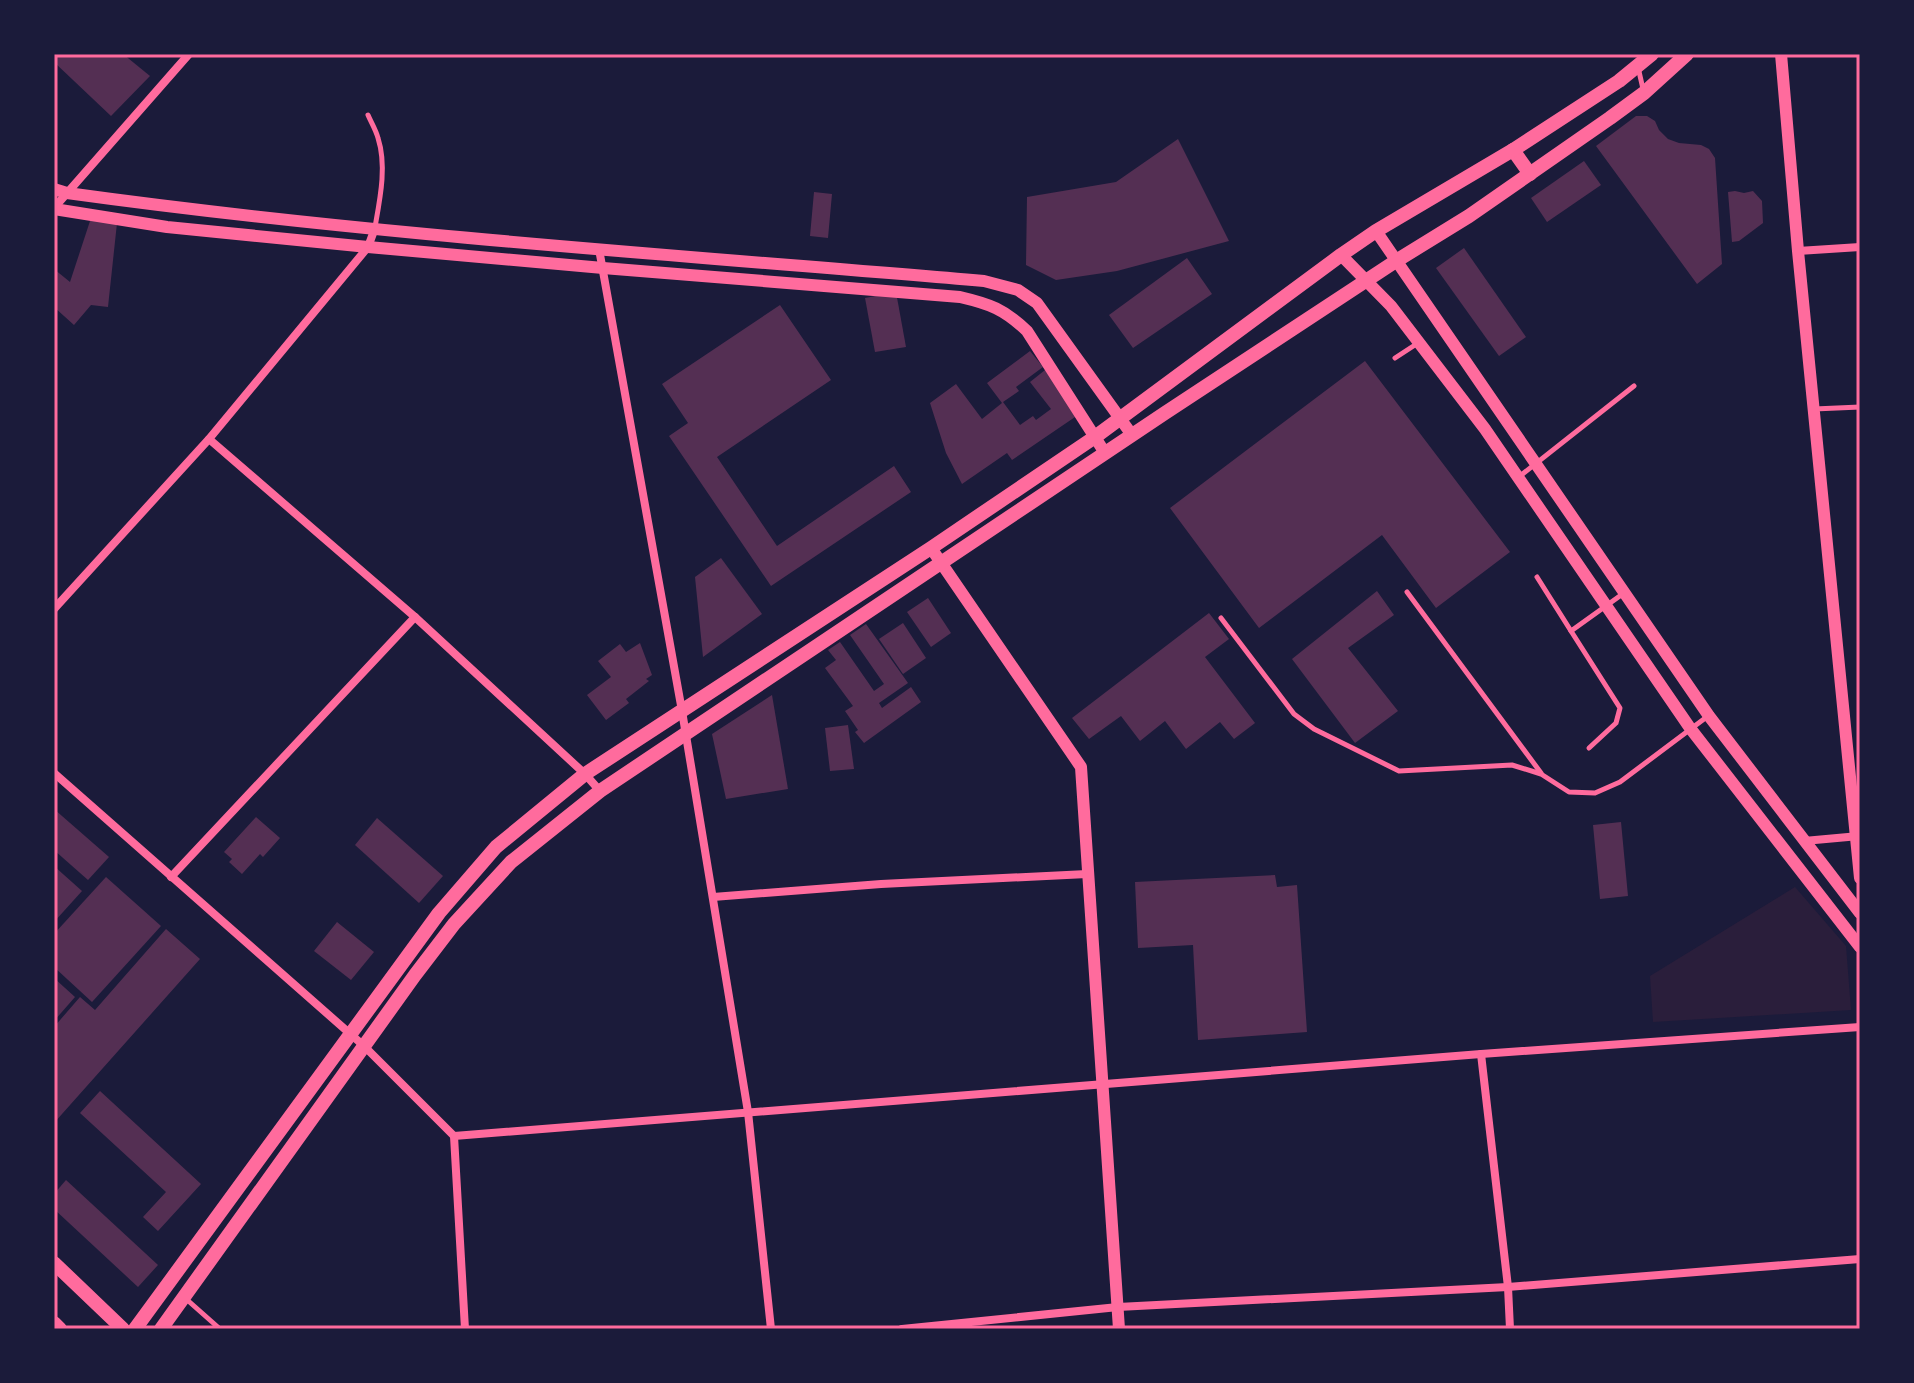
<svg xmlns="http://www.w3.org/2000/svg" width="1914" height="1383" font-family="'DejaVu Sans',sans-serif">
<rect width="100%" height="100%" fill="#1b1b3a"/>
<path fill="#2a1e3b" d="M1795,887L1846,946L1851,1010L1653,1022L1650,976Z"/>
<g fill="#542f53">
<path d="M54,54H123L150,76L111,116L54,62Z"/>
<path d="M1636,116H1647L1655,121L1659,130L1668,139L1679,143L1701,145L1709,149L1715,158L1722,264L1697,284L1596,146Z"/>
<path d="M1178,139L1229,241L1117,271L1056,280L1026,265L1027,197L1116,182Z"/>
<path d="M1584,161L1601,185L1547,222L1531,198Z"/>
<path d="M1735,191L1744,193L1753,191L1762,201L1763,223L1739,241L1732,242L1728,192Z"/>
<path d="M814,192L832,194L828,238L810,236Z"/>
<path d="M91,218L117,223L108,307L91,305L74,325L54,307V269L70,282Z"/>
<path d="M1464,248L1526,337L1499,356L1436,268Z"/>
<path d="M1187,258L1212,294L1133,348L1109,315Z"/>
<path d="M896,292L906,347L875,352L865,298Z"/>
<path d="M780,305L831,380L717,457L777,546L894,466L911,492L771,586L669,436L688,423L662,384Z"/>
<path d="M1030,351L1043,367L1016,387L1019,391L1003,402L1020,425L1033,416L1036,420L1051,409L1030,382L1045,370L1078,415L1012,460L1007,453L962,484L946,453L930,403L956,384L982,419L1002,403L987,383Z"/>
<path d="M1365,361L1510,552L1436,608L1382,535L1259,628L1170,508Z"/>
<path d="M721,558L762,614L703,657L695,577Z"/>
<path d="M1377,591L1394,615L1348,648L1398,711L1355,743L1292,659Z"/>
<path d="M928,598L951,633L931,647L907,612Z"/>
<path d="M1209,613L1229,639L1205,657L1255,723L1234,739L1220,722L1186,749L1165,721L1140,741L1121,716L1089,739L1072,718Z"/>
<path d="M903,623L926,658L903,674L879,639Z"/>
<path d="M866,624L908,683L879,703L882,708L911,687L921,702L864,743L855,732L858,730L845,711L853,706L825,668L836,660L828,650L840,642L874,691L884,684L850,635Z"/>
<path d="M640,643L652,675L646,679L649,681L626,699L629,703L606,720L587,695L611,677L598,661L620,644L626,652Z"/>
<path d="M772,695L788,789L726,799L712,734Z"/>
<path d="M848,725L854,769L830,771L825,728Z"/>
<path d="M54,809L109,857L88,880L54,850Z"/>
<path d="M256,817L280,838L263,857L260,854L242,874L229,862L232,859L224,852Z"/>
<path d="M377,818L443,876L419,903L355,845Z"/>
<path d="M1621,822L1628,896L1600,899L1593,825Z"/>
<path d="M54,866L82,891L54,922Z"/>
<path d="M1275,875L1277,887L1297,885L1307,1032L1198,1040L1193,945L1138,948L1135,882Z"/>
<path d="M106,877L161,926L92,1002L54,967V934Z"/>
<path d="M337,922L374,952L351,980L314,951Z"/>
<path d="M166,929L200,959L54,1123V1027L80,997L95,1010Z"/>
<path d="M54,978L75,997L54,1021Z"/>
<path d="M100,1091L201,1184L158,1231L143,1217L166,1192L80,1113Z"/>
<path d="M66,1180L158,1265L138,1287L54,1209V1194Z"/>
</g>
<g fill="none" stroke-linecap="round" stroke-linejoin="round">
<g stroke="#ff6b9d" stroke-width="5">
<path d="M1638,67L1643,89"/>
<path d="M368,115C371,122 376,130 378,138C387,166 380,199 375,227"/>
<path d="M1395,358L1418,343"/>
<path d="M1814,409L1860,407"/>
<path d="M1520,476L1634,386"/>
<path d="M1537,577L1571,631L1624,593"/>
<path d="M1407,592L1541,773"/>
<path d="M1221,618L1294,714L1314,729L1399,771L1512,765L1541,774L1569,792L1595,793L1620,782L1708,716"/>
<path d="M1571,631L1620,708L1616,723L1589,748"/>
<path d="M185,1298L220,1329"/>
</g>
<g stroke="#ff6b9d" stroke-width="8">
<path d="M54,208L189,54"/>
<path d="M599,249L682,711L748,1112L771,1329"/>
<path d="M1798,251L1860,247"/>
<path d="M209,439L415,617L585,774L600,791"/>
<path d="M54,609L209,439L368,247L375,228"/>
<path d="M54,773L364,1046L454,1136L465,1329"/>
<path d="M1804,841L1859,836"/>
<path d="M171,877L415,617"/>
<path d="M713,897L881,884L1087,874"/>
<path d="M1481,1054L1508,1287L1510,1329"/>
<path d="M454,1136L1481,1054L1860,1027"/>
<path d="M902,1329L1118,1307L1508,1287L1860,1259"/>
</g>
<g stroke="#ff6b9d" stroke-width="12">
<path d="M1781,54L1798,251L1860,878"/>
<path d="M54,189L67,193C371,235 678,255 984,281L1018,290L1037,303L1132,435"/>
<path d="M54,209L167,227L368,247L603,268L960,297C990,304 1004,309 1027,331L1105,453"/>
<path d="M1376,231L1709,716L1860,913"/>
<path d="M1341,255L1391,306L1485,429L1690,728L1860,947"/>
<path d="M931,548L1081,767L1119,1329"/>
</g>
<g stroke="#ff6b9d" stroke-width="14">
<path d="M1513,150L1530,174"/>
<path d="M54,1263L123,1329"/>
<path d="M54,1323L60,1329"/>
<path d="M135,1329L439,913L496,847L585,774L931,548L1095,437L1341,255L1376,231L1513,150L1619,81L1652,54"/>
<path d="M161,1329L415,975L454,924L511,862L600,791L1165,413L1396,261L1469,216L1610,118L1644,93L1687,54"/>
</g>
</g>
<rect width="1914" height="1383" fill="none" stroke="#1b1b3a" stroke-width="112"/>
<rect x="56" y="56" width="1802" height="1271" fill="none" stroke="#ff6b9d" stroke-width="3"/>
</svg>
